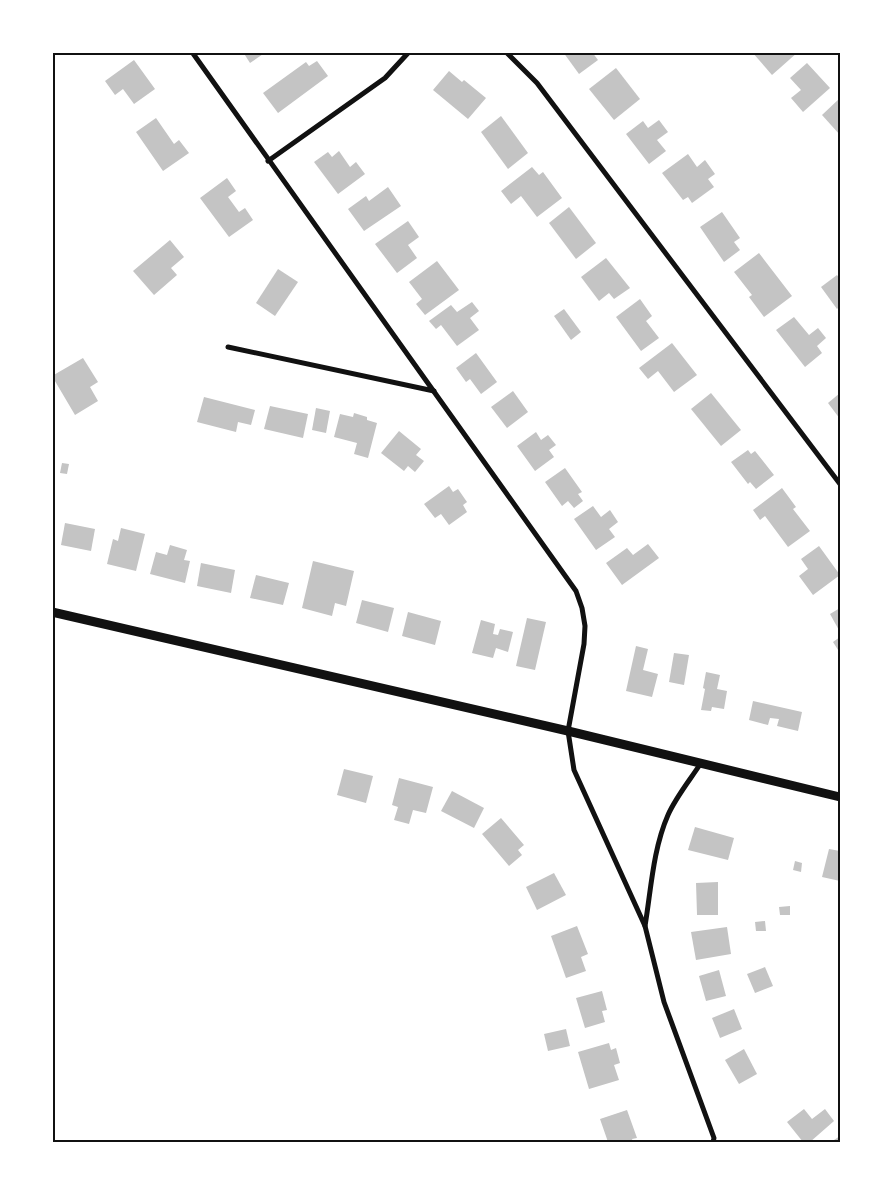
<svg xmlns="http://www.w3.org/2000/svg" width="893" height="1195" font-family="'Space Grotesk',sans-serif">
<rect width="100%" height="100%" fill="#fff"/>
<g fill="#c4c4c4">
<path d="M243,52H266L250,63Z"/>
<path d="M563,52H592L598,60L579,74Z"/>
<path d="M752,52H798L772,75Z"/>
<path d="M134,60L155,89L134,104L123,89L115,95L105,81Z"/>
<path d="M317,61L328,76L278,113L263,93L306,62L309,66Z"/>
<path d="M807,63L830,88L803,112L791,98L801,90L790,78Z"/>
<path d="M616,68L640,99L614,120L589,89Z"/>
<path d="M449,71L462,82L464,80L486,98L468,119L433,90Z"/>
<path d="M840,98V135L822,115Z"/>
<path d="M501,116L528,153L508,169L481,132Z"/>
<path d="M156,118L174,144L179,140L189,153L163,171L136,132Z"/>
<path d="M659,120L668,132L657,140L666,151L649,164L626,134L643,121L648,128Z"/>
<path d="M339,151L350,167L356,162L365,174L338,194L314,162L328,152L332,157Z"/>
<path d="M688,154L697,167L705,160L715,174L708,179L714,187L692,203L688,197L683,200L662,173Z"/>
<path d="M532,167L539,175L543,172L562,198L537,217L521,196L511,204L501,191Z"/>
<path d="M227,178L236,191L228,197L239,212L245,208L253,220L229,237L200,198Z"/>
<path d="M388,187L401,206L364,231L348,209L366,196L369,201Z"/>
<path d="M569,207L596,243L576,259L549,223Z"/>
<path d="M722,212L740,238L734,242L740,250L724,262L700,227Z"/>
<path d="M408,221L419,237L408,245L417,258L397,273L375,244Z"/>
<path d="M170,240L184,257L171,268L177,275L154,295L133,271Z"/>
<path d="M759,253L792,296L764,317L749,297L752,295L734,272Z"/>
<path d="M606,258L630,288L614,299L609,293L599,301L581,277Z"/>
<path d="M437,261L459,290L425,315L416,304L422,299L409,282Z"/>
<path d="M278,269L298,282L275,316L256,303Z"/>
<path d="M837,275L840,279V306L837,309L821,287Z"/>
<path d="M640,299L652,316L646,321L659,338L641,351L616,317Z"/>
<path d="M472,302L479,311L470,318L479,330L457,346L441,325L436,329L429,321L451,305L457,312Z"/>
<path d="M564,309L581,332L571,340L554,316Z"/>
<path d="M794,317L809,335L818,328L826,338L817,346L822,353L805,367L776,330Z"/>
<path d="M672,343L697,375L674,392L658,371L648,379L639,368Z"/>
<path d="M476,353L497,382L481,394L470,379L466,382L456,368Z"/>
<path d="M83,358L98,382L90,387L98,401L75,415L52,376Z"/>
<path d="M513,391L528,412L507,428L491,407Z"/>
<path d="M711,393L741,430L721,446L691,409Z"/>
<path d="M840,393V419L828,403Z"/>
<path d="M204,397L255,410L251,425L238,422L236,432L197,422Z"/>
<path d="M270,406L308,414L303,438L264,429Z"/>
<path d="M316,408L330,411L326,433L312,430Z"/>
<path d="M354,413L367,417V420L377,423L368,458L354,454L357,443L334,437L340,414L353,417Z"/>
<path d="M399,431L421,449L416,455L424,461L415,472L408,466L404,471L381,453Z"/>
<path d="M536,432L541,440L548,435L556,445L549,450L554,457L535,471L517,446Z"/>
<path d="M748,450L751,454L755,451L774,475L756,489L750,482L748,484L731,462Z"/>
<path d="M62,463L69,464L67,474L60,473Z"/>
<path d="M565,468L582,492L578,494L583,501L574,508L568,501L562,506L545,482Z"/>
<path d="M449,486L453,492L458,489L467,502L463,505L467,512L449,525L441,514L435,518L424,504Z"/>
<path d="M782,488L796,507L793,509L810,531L788,547L765,516L760,520L753,510Z"/>
<path d="M593,506L601,517L610,510L618,522L609,529L615,537L596,550L574,519Z"/>
<path d="M65,523L95,529L91,551L61,545Z"/>
<path d="M121,528L145,534L136,571L107,564L113,539L118,541Z"/>
<path d="M648,544L659,558L622,585L606,563L627,548L633,555Z"/>
<path d="M170,545L187,550L184,560L190,561L185,583L150,574L156,552L167,555Z"/>
<path d="M819,546L840,575L813,595L799,576L808,569L801,559Z"/>
<path d="M313,561L354,571L346,606L335,603L332,616L302,608Z"/>
<path d="M201,563L235,570L231,593L197,586Z"/>
<path d="M256,575L289,583L283,605L250,598Z"/>
<path d="M362,600L394,608L388,632L356,623Z"/>
<path d="M840,608V632L830,614Z"/>
<path d="M408,612L441,621L435,645L402,636Z"/>
<path d="M527,618L546,622L535,670L516,666Z"/>
<path d="M481,620L495,624L493,634L498,635L500,629L513,632L508,652L496,648L493,658L472,653Z"/>
<path d="M840,637V653L833,642Z"/>
<path d="M636,646L648,649L643,670L658,674L652,697L626,691Z"/>
<path d="M674,653L689,655L684,685L669,682Z"/>
<path d="M706,672L720,675L717,689L727,691L724,709L712,707L711,711L701,710L705,689L703,688Z"/>
<path d="M753,701L802,712L798,731L777,726L779,719L770,718L768,725L749,720Z"/>
<path d="M344,769L373,776L366,803L337,795Z"/>
<path d="M399,778L433,787L426,813L413,810L409,824L394,820L398,807L392,805Z"/>
<path d="M452,791L484,808L474,828L441,811Z"/>
<path d="M501,818L524,845L518,850L522,855L509,866L482,834Z"/>
<path d="M695,827L734,838L728,860L688,850Z"/>
<path d="M829,849L840,851V881L822,877Z"/>
<path d="M795,861L802,863L801,872L793,870Z"/>
<path d="M554,873L566,895L537,910L526,887Z"/>
<path d="M718,882V915H697L696,883Z"/>
<path d="M790,906V915H780L779,907Z"/>
<path d="M765,921L766,931H756L755,922Z"/>
<path d="M577,926L588,954L581,957L586,971L566,978L551,936Z"/>
<path d="M727,927L731,954L696,960L691,932Z"/>
<path d="M765,967L773,986L755,993L747,974Z"/>
<path d="M719,970L726,996L706,1001L699,976Z"/>
<path d="M602,991L607,1010L602,1011L605,1022L585,1028L576,998Z"/>
<path d="M734,1009L742,1029L720,1038L712,1018Z"/>
<path d="M566,1029L570,1046L548,1051L544,1034Z"/>
<path d="M609,1043L611,1050L616,1048L620,1063L614,1065L619,1080L589,1089L578,1052Z"/>
<path d="M744,1049L757,1074L739,1084L725,1060Z"/>
<path d="M804,1109L812,1119L825,1109L834,1121L810,1142H803L787,1122Z"/>
<path d="M627,1110L637,1138L632,1139L633,1142H608L600,1119Z"/>
<path d="M840,1136V1142H831Z"/>
</g>
<g fill="none" stroke-linecap="round" stroke-linejoin="round">
<g stroke="#111" stroke-width="5">
<path d="M192,52L576,591L582,608L585,626L584,644L568,731L574,770L645,926L664,1002L714,1138L713,1142"/>
<path d="M506,52L537,83L840,484"/>
<path d="M268,161L385,78L409,52"/>
<path d="M228,347L434,391"/>
<path d="M645,926C651,890 653,849 668,815C676,797 690,780 701,763"/>
</g>
<path stroke="#111" stroke-width="9" d="M52,612L568,731L840,797"/>
</g>
<rect width="893" height="1195" fill="none" stroke="#ffffff" stroke-width="108"/>
<rect x="54" y="54" width="785" height="1087" fill="none" stroke="#111" stroke-width="2"/>
</svg>
